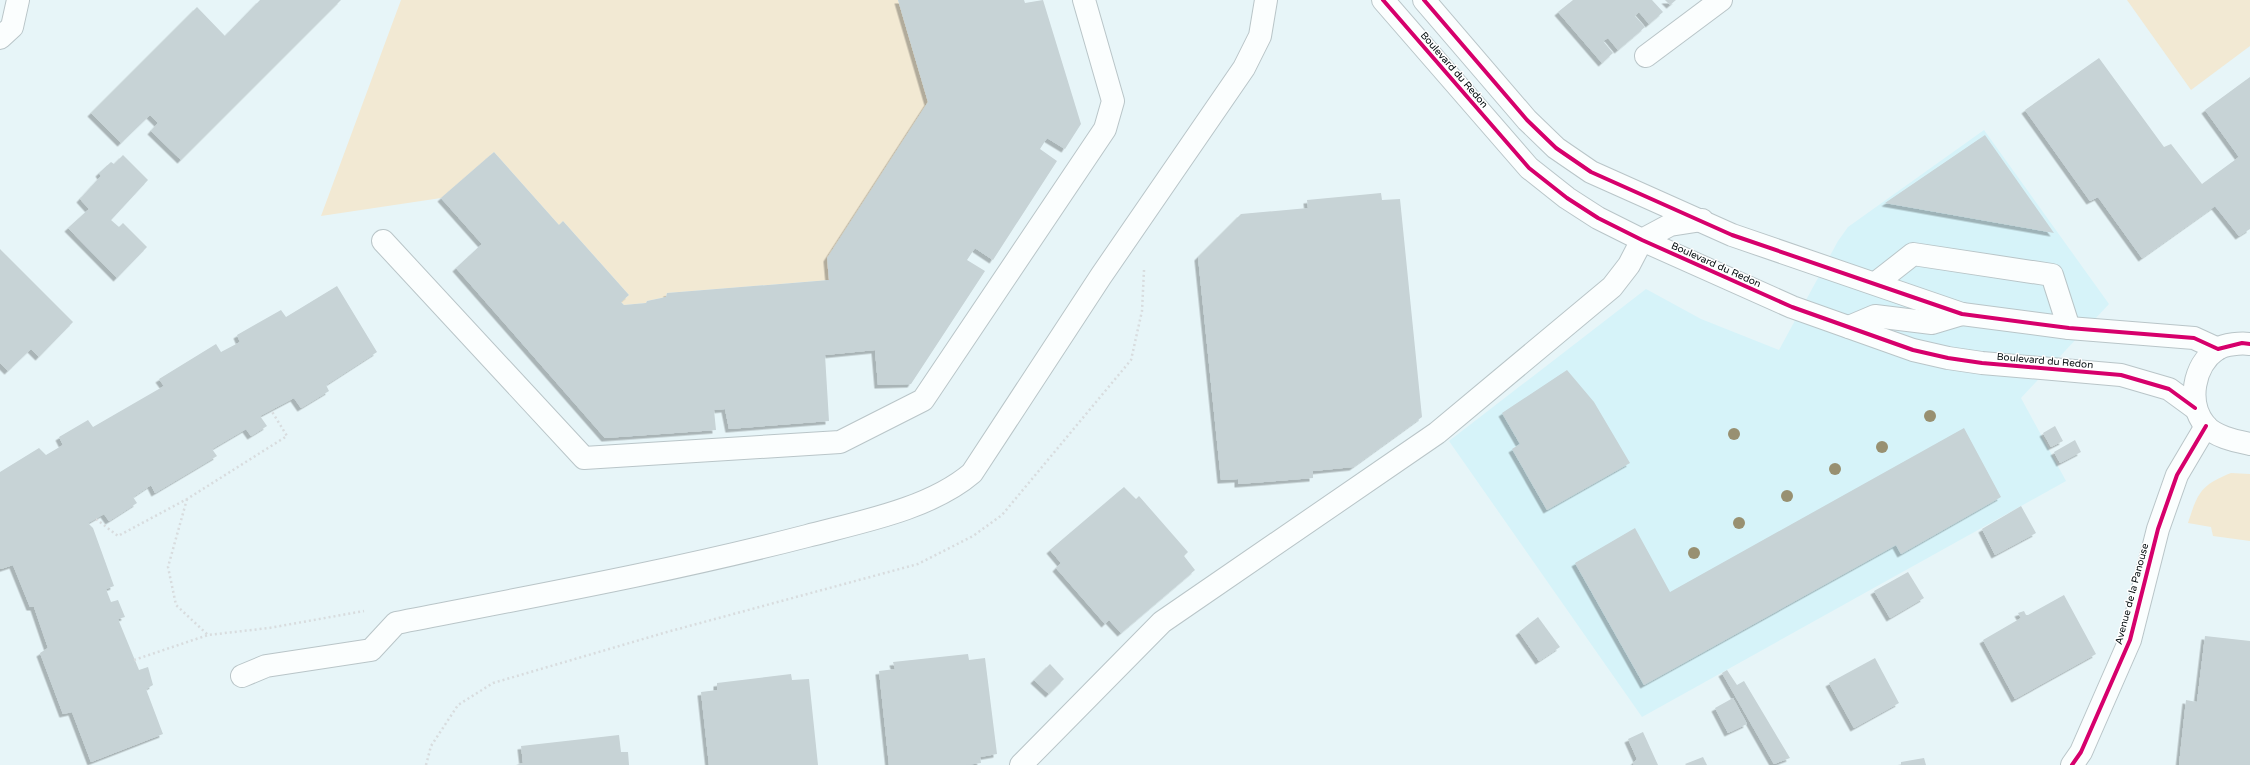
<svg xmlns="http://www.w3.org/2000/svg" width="2250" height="765" font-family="'Varela Round',sans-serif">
<defs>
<filter id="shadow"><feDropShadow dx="-3.5" dy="3.5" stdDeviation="0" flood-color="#0004"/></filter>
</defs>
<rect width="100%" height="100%" fill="#e7f5f8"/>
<path fill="#d6f3f9" d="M1984,130L2109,304L2021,398L2066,481L1642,717L1449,441L1646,289L1701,319L1779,350L1838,241L1848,227Z"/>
<g fill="#f2e9d3">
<path d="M401,0H898L928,102L828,258L829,280L667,293L666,297L647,301L646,303L624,305L621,302L629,295L563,221L559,225L494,152L441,198L321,216Z"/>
<path d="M2127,0H2250V46L2191,90Z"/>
<path d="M2231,473L2250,474V541L2213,536L2211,527L2188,523C2198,492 2201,485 2231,473Z"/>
</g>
<g fill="#c7d3d6" filter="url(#shadow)">
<path d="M260,0H341L181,160L151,131L158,123L150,115L121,143L91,113L197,7L225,36Z"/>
<path d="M898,0H1024L1025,3L1043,0L1081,124L1065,149L1047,138L1040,149L1057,161L993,260L975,248L967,260L985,271L911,384L878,385L875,350L825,355L829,421L729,429L725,409L714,410L716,430L605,438L456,268L482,244L441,198L494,152L559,225L563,221L629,295L621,302L624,305L646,303L647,301L666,297L667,293L829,280L827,258L928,102Z"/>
<path d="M1573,0H1652L1663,12L1649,24L1639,12L1635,16L1645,27L1618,50L1608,38L1603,41L1613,53L1602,63L1558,12Z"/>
<path d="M1665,0H1676L1670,5Z"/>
<path d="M2099,58L2164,147L2171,144L2202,184L2239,157L2205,110L2250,77V229L2239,236L2215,206L2142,258L2098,197L2090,201L2025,110Z"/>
<path d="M1985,135L2054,233L1885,203Z"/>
<path d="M123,155L148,180L111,220L119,227L123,223L147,247L117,278L68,228L89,209L80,199L101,176L99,173L111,162L114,164Z"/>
<path d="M1381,193L1382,200L1400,199L1422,417L1353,467L1313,471V478L1238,484V479L1221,480L1198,257L1241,214L1308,208L1307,200Z"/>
<path d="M0,249L73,322L39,357L31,349L8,371L0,363Z"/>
<path d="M337,286L377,352L326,385L329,391L301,408L294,398L260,416L267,426L251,436L246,429L212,449L217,456L155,493L151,485L133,497L137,503L109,521L104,514L88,523L93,528L114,586L106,589L111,602L118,600L125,617L118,619L139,670L148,667L153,685L146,689L163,734L91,762L72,712L63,714L40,653L48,648L34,607H30L13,565L1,569L0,568V472L39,448L46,455L63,445L59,437L88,420L93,427L164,386L159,379L216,344L221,352L240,342L237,335L281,310L286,317Z"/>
<path d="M1567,370L1594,402L1630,463L1547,510L1512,449L1520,444L1502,413Z"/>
<path d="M2055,426L2063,441L2051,447L2043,433Z"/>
<path d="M1964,428L2001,497L1901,554L1896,545L1644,685L1575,563L1635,528L1670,592Z"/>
<path d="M2075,440L2081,452L2060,463L2054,452Z"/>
<path d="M1124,487L1136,499L1139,496L1188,552L1184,556L1195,570L1121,633L1109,620L1105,624L1056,568L1061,563L1050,550Z"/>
<path d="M2021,506L2036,533L1995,555L1982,529Z"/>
<path d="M1908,572L1924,598L1890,618L1874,591Z"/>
<path d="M2064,595L2096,654L2015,699L1983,640L2021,618L2018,613L2024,611L2026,615H2028Z"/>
<path d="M1538,617L1560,647L1539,661L1519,632Z"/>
<path d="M2205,636L2250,641V765H2179L2186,700L2197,702Z"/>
<path d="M968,654L969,660L985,658L997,754L980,757L981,763L966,765H889L879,671L895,669L893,662Z"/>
<path d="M1875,658L1899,703L1854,728L1829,683Z"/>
<path d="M1050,664L1064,679L1049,694L1034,680Z"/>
<path d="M1727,670L1737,685L1744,681L1790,758L1774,764L1722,673Z"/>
<path d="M791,674L792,680L809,679L818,765H709L701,692L717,690V683Z"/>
<path d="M1733,698L1747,724L1728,733L1715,708Z"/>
<path d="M1643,732L1658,765H1634L1633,763L1637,759L1628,739Z"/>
<path d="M619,735L621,752H628L629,765H516L523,763L521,746Z"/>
<path d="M1703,757L1707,765H1686L1685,764Z"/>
<path d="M1924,758L1926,765H1901V762Z"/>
</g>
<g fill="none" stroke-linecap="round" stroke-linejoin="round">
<defs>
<g id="lane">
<path d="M1646,56L1721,0"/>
<path d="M383,241L584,458L840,442L923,400L1105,129L1113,101L1084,0"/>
<path d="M1876,283L1913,254L2052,275L2069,328"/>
<path d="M242,676L266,666L371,650L396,623C534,596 672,571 807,536C860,522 930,509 972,473L1101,276L1244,68L1260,36L1266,0"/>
<path d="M1021,765L1162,622L1437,433L1612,287L1629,265L1642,240"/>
</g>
<g id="street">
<path d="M0,38L12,27L18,0"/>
<path d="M2072,765L2081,752L2130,640L2158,529L2177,475L2206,426"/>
</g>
<g id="secondary">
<path d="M1383,0L1529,168L1567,198L1598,218L1642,240L1792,307L1913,350L1948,358L1982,363L2121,375L2169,389L2195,408"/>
<path d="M1424,0L1527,120L1556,148L1591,172L1732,235L1962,314L2069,328L2194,338L2218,349"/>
<path d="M1642,240L1670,225L1702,220"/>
<path d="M1849,327L1875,316L1932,323L1962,314"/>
<path d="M2250,344C2241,343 2225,344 2217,349C2193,366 2187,403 2205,425C2215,437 2236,441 2250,444"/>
</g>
</defs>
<use href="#lane" stroke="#b9c5c8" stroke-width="24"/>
<use href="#street" stroke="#b9c5c8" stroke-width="24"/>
<use href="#secondary" stroke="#b9c5c8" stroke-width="24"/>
<g stroke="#d8dcde" stroke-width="2.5" stroke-dasharray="2 3" stroke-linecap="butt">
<path d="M187,499L168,567L176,605L208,635"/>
<path d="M96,519L118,536L187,499L287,436L271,410"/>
<path d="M134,660L208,635L269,628L364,611"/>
<path d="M426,765L431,746L458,705L493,683L667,632L918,564L973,536L1002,515L1131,360L1142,311L1144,270"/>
</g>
<use href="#lane" stroke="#fbfefe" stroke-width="22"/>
<use href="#street" stroke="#fbfefe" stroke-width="22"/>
<use href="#secondary" stroke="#fbfefe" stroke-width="22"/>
<defs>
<g id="cycleway">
<path d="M1383,0L1529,168L1567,198L1598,218L1642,240L1792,307L1913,350L1948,358L1982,363L2121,375L2169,389L2195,408"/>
<path d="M1424,0L1527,120L1556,148L1591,172L1732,235L1962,314L2069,328L2194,338L2218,349L2242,343L2250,344"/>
<path d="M2072,765L2081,752L2130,640L2158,529L2177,475L2206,426"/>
</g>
</defs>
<use href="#cycleway" stroke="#fff" stroke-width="6"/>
<use href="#cycleway" stroke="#d6006c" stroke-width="4"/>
</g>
<g fill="#989071">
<circle cx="1930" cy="416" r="6"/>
<circle cx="1734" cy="434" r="6"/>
<circle cx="1882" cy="447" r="6"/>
<circle cx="1835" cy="469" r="6"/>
<circle cx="1787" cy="496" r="6"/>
<circle cx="1739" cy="523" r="6"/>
<circle cx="1694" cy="553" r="6"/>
</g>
<g text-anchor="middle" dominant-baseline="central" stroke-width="3" stroke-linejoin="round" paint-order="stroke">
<g font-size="10" fill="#040d0f" stroke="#fff">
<text transform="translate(1454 70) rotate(49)">Boulevard du Redon</text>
<text transform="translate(1716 265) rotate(24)">Boulevard du Redon</text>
<text transform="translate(2045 361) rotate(5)">Boulevard du Redon</text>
<text transform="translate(2132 594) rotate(-75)">Avenue de la Panouse</text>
</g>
</g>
</svg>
